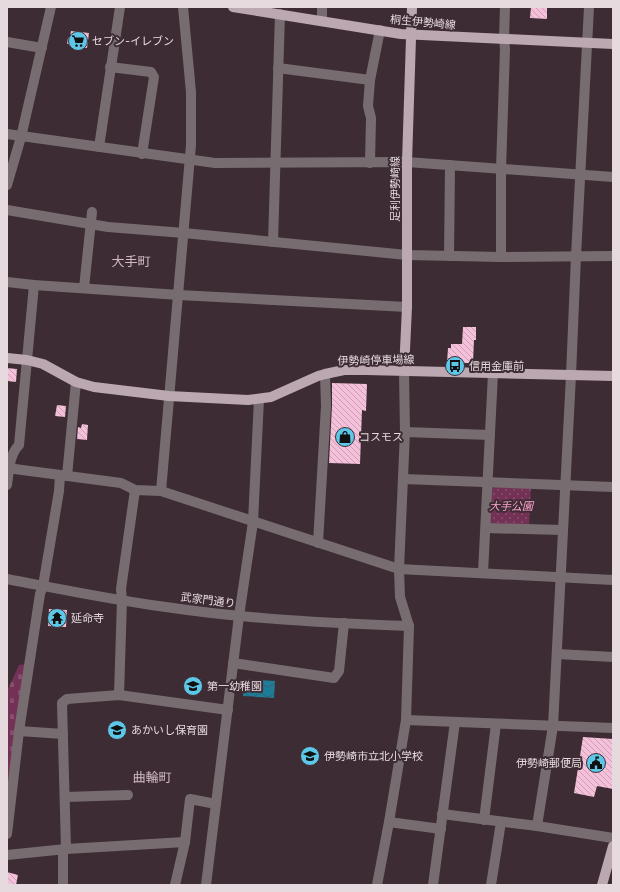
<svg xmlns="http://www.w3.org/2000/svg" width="620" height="892" font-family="'Libre Baskerville','Noto Sans JP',serif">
<defs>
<pattern id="cemetery-stones" width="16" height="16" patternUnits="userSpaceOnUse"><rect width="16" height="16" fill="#733255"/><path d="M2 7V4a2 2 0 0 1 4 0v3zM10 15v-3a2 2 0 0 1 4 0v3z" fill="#874f6d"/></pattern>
<pattern id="park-dots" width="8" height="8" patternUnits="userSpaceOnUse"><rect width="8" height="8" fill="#733255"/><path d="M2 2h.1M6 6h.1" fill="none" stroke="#874f6d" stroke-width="1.8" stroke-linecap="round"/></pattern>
<pattern id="water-waves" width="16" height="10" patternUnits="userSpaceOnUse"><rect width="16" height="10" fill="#1f7c96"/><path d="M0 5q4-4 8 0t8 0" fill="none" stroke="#2e6475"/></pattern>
<pattern id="building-back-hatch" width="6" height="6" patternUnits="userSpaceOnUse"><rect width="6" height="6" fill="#f5c0d9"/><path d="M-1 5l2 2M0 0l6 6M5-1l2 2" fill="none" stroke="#c9a0b4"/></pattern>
</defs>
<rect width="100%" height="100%" fill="#3e2c34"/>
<path fill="url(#cemetery-stones)" d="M26,664L7,804V691L19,665Z"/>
<path fill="url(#park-dots)" d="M495,486L531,487L529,526L492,525L490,522L492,489Z"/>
<path fill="url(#water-waves)" d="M244,679L275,681L274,698L243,696Z"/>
<g fill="url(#building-back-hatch)">
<path d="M531,7H547V19L530,18Z"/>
<path d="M71,31L89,33L87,48L69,46V44H67L68,38L70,37Z"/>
<path d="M463,327H476V340H474L473,363H447L448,348H451V344H462Z"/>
<path d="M7,368L17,369L16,382L7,381Z"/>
<path d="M332,383L367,384L366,411L362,410L360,464L329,463L332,406Z"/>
<path d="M57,405L66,406L65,417L55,416Z"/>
<path d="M82,424L88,425L87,440L77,439L78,427L81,428Z"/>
<path d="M49,609L67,610L66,627L48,626Z"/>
<path d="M583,737L613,739V789L597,786L594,797L574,793Z"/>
<path d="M7,872L18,875L16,885H7Z"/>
</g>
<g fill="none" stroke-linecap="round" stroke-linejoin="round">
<g stroke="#776d71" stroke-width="10">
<path d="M322,20V7"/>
<path d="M7,42L42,48"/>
<path d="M110,67L151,72L154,77L142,154"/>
<path d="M278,68L370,80"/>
<path d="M7,134L215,163L407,162L613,177"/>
<path d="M99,147L120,7"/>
<path d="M370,163L371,118L368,106L370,80L380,30"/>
<path d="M7,185L21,137L51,7"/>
<path d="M7,210L108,227L184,233L407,255L501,257L613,256"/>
<path d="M273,242L280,14"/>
<path d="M449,256L450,165"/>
<path d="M501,257V169L505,49L504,39L505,7"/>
<path d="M7,282L34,285L179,295L407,307"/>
<path d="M84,288L92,212"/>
<path d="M405,432L490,435"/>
<path d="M7,468L121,483L135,490L161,491L399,569L613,580"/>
<path d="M67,476L76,382"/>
<path d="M403,479L613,487"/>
<path d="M7,485C9,472 9,455 19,445L34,285"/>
<path d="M161,491L191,145V92L183,7"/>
<path d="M486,528L562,530"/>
<path d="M318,543L326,406L325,374"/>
<path d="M483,573L493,373"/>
<path d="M7,579C60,589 113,600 166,607C246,619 328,623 409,626"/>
<path d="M557,654L613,657"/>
<path d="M233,663L334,678L339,671L344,623"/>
<path d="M119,695L122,600L121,589L135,490"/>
<path d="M406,720L613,728"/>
<path d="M19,731L63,734"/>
<path d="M65,797L128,795"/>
<path d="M442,814L537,826L613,838"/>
<path d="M484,820L496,724"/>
<path d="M389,822L441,829"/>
<path d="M537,826L553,726L571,375L576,256L589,7"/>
<path d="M7,834L19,731L40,594L43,586L59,491L60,475"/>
<path d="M66,849L62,703L67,699L119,695L228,710"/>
<path d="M63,850V885"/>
<path d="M7,855L66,849L185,842"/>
<path d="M175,885L185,842L190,799L216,804"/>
<path d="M206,885L239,616L253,522L259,399"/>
<path d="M377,885L389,822L406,720L409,626L400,597L399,569L405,432L404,371"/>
<path d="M433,885L455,722"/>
<path d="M491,885L501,822"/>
</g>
<g stroke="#bba8b0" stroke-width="10">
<path d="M233,7L401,34L613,44"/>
<path d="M7,358L27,360L43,364L76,382L94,387L169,396L248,400L271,397L318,376L325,374L344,370H366L613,376"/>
<path d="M404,371L407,307V162L412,7"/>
<path d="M602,885L613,846"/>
</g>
</g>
<defs>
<symbol id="supermarket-disc" viewBox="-11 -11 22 22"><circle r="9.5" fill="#5dc7e8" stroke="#3e2c34"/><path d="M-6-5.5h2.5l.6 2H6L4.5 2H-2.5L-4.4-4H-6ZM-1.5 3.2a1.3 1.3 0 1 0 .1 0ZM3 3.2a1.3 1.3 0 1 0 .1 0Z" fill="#111"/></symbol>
<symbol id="bus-disc" viewBox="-11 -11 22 22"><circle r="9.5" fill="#5dc7e8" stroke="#3e2c34"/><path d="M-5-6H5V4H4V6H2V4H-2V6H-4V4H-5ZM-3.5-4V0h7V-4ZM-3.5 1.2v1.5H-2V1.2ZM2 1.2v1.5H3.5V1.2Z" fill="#111"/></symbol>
<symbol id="shop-disc" viewBox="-11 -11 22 22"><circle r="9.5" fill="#5dc7e8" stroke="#3e2c34"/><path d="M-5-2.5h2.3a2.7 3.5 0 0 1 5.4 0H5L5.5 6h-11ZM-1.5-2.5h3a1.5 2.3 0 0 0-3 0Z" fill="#111"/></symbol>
<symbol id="temple-disc" viewBox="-11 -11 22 22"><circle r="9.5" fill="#5dc7e8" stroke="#3e2c34"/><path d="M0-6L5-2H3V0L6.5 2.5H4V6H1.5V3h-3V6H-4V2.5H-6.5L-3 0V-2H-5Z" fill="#111"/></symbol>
<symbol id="school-disc" viewBox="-11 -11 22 22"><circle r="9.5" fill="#5dc7e8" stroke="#3e2c34"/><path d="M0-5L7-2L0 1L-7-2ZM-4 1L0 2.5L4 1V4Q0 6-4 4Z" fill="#111"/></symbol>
<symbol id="civic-disc" viewBox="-11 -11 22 22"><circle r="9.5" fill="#5dc7e8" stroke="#3e2c34"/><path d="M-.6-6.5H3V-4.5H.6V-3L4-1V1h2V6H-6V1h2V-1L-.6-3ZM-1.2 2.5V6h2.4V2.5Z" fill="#111"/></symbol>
</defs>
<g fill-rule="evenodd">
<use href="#supermarket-disc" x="67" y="30" width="22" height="22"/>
<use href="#bus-disc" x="444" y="355" width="22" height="22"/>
<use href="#shop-disc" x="334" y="426" width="22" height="22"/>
<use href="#temple-disc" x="46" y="607" width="22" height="22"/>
<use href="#school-disc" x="182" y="675" width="22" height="22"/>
<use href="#school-disc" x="106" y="719" width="22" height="22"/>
<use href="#school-disc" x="299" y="745" width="22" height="22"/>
<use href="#civic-disc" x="585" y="752" width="22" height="22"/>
</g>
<g text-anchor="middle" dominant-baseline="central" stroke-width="4" stroke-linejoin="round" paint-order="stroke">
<g font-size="11" fill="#e6dadf" stroke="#3e2c34">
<text transform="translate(423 22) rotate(5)">桐生伊勢崎線</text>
<text transform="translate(395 189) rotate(-90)">足利伊勢崎線</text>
<text transform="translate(376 360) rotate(-1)">伊勢崎停車場線</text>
<text transform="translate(208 600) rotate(7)">武家門通り</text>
</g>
<g font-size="11" fill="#e6dadf" stroke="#3e2c34" text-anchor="start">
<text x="92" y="41">セブン-イレブン</text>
<text x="469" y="366">信用金庫前</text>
<text x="359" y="437">コスモス</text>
<text x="71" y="618">延命寺</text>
<text x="207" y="686">第一幼稚園</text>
<text x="131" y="730">あかいし保育園</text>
<text x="324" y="756">伊勢崎市立北小学校</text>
<text x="582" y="763" text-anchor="end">伊勢崎郵便局</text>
</g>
<g font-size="11" font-style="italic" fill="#fba4cf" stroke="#3e2c34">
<text x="511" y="506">大手公園</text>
</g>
<g font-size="13" fill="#d1bac4" stroke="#3e2c34">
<text x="131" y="261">大手町</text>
<text x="152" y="777">曲輪町</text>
</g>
</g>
<rect width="620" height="892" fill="none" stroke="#e6dadf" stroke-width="16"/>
</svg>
